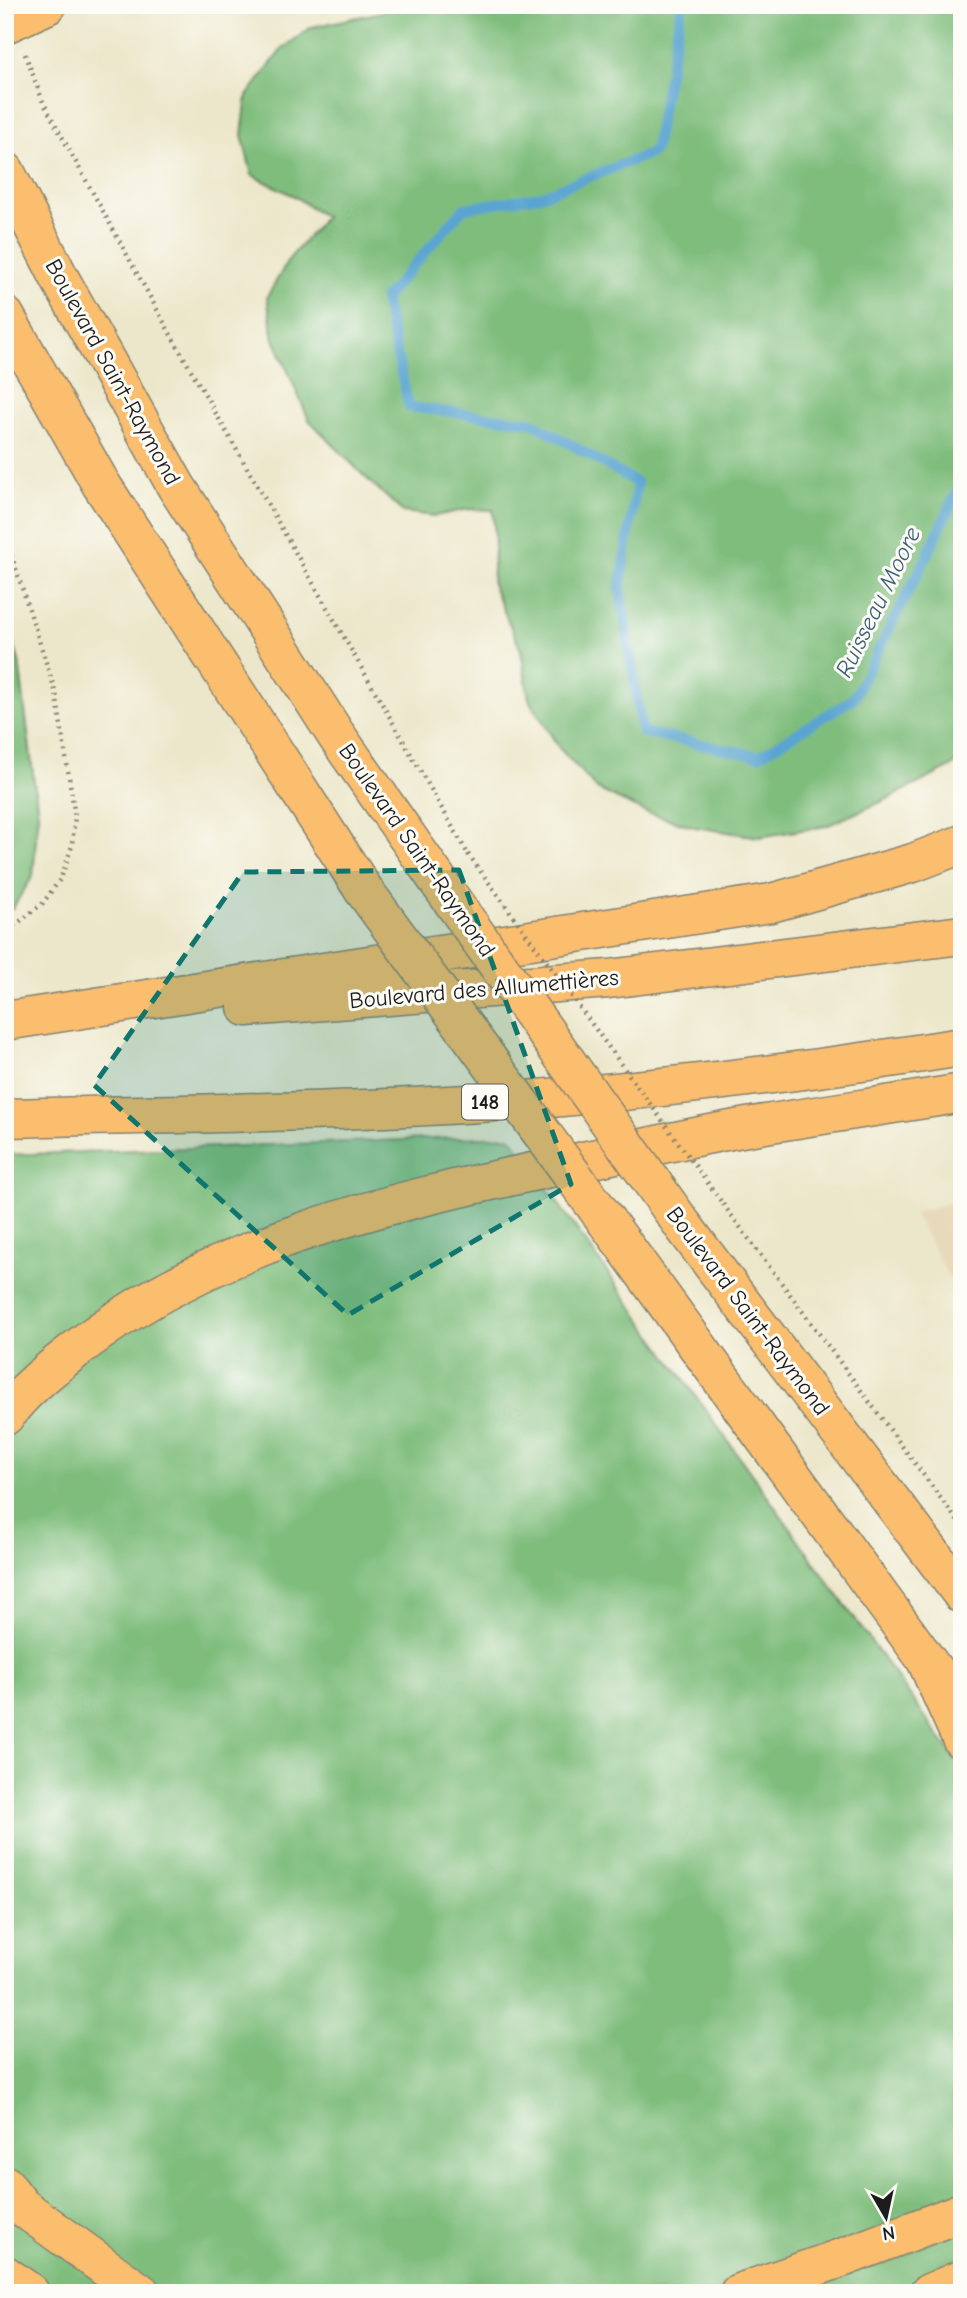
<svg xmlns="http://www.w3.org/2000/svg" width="967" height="2298" font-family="'Comic Neue',sans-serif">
<rect width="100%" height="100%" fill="#fdfcf7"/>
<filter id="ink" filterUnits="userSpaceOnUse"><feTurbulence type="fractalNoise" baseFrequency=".0143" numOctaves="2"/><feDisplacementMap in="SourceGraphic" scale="14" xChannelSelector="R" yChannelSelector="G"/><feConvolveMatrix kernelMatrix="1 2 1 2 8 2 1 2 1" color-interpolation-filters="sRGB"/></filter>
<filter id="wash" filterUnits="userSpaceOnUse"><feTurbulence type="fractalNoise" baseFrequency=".00686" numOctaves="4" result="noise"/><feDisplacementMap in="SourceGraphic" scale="28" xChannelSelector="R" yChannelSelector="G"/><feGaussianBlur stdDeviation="1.57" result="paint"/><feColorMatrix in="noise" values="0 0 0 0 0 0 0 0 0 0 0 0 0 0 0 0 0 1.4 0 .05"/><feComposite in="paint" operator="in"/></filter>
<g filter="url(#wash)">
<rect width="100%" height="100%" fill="#ece7ca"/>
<path fill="#e8d9ba" d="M962,1200V1301L913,1212Z"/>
<g fill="#7fbd7d" stroke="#4e6c4c" stroke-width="2">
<path d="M392,5H962V758L949,768L883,801L826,826L759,837L695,827L645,812L597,789L559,748L529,699L521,650L492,584L495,536L493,510L468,509L435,516L403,512L365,477L309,420L274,339L267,297L289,259L325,217L294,196L252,175L242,135L247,96L282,49L312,27L382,12Z"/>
<path d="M5,616L19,661L38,814L33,876L12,909L5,911Z"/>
<path d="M510,1136L962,1769V2293H5V1155Z"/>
</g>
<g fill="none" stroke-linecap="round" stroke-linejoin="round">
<path stroke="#5aa4d2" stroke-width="10" d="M682,5L654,152L540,196L464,208L384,299L409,407L532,422L637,483L620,589L642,732L759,756L853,699L926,558L962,481"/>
</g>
</g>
<g filter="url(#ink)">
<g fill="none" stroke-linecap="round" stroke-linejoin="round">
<defs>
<g id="major">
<path d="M5,171L60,279L176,486L336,735L441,885"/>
<path d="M5,316L101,484L363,889"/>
<path d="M607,1222L946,1687"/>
<path d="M684,1227L962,1594"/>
</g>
<g id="highway">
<path d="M5,24L47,5"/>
<path d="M247,1007L609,979L962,935"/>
<path d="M5,1021L771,903L913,863L962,844"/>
<path d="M5,1118C190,1113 377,1113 562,1097C696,1085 829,1068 962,1047"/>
<path d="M5,1416C22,1392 47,1372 70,1354C211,1241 393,1201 565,1165C626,1152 686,1138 747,1127C818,1115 890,1105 962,1093"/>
<path d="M926,1660L962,1740"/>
<path d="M5,2185L21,2206L141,2293"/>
<path d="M5,2275L30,2293"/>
<path d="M739,2293L847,2256L962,2212"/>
<path d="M929,2293L962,2279"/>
</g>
</defs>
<use href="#major" stroke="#848273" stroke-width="41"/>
<use href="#highway" stroke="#848273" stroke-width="41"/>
<g stroke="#848273" stroke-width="4.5" stroke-dasharray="2 5" stroke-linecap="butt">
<path d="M25,54L43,102L171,335L468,854"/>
<path d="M5,535L56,693L75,816L72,846L61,878L43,903L18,923L5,929"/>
<path d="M723,1204L962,1527"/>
</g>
<use href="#major" stroke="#fbbe6e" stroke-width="38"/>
<use href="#highway" stroke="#fbbe6e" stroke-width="38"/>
<defs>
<g id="major-bridge">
<path d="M441,885L684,1227"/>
<path d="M363,889L607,1222"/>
</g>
</defs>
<use href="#major-bridge" stroke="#848273" stroke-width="41" stroke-linecap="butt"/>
<path stroke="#848273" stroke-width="4.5" stroke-dasharray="2 5" stroke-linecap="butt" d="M468,854L723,1204"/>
<use href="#major-bridge" stroke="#fbbe6e" stroke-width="38"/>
</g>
</g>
<path fill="#0f766e" fill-opacity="0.2" stroke="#0f766e" stroke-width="5" stroke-dasharray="14 9" stroke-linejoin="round" d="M459,870L571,1184L348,1315L94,1085L243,872Z"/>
<g text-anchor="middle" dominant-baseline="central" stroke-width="6" stroke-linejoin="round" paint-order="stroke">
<rect fill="#fdfcf7" stroke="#605f5e" stroke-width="2" x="462" y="1084.5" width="46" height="35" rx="5"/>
<g font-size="21" font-weight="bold" fill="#1c1c1c">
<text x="485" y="1102">148</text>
</g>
<g font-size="23" fill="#1c1c1c" stroke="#fdfcf7">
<text transform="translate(113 372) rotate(61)">Boulevard Saint-Raymond</text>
<text transform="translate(417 850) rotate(55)">Boulevard Saint-Raymond</text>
<text transform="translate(484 989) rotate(-5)">Boulevard des Allumettières</text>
<text transform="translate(748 1311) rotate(53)">Boulevard Saint-Raymond</text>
</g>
<g font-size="24" font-style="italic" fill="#3b6077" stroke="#fdfcf7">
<text transform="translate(878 602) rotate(-64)">Ruisseau Moore</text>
</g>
</g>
<rect width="967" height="2298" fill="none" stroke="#fdfcf7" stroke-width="28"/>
<g transform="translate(886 2217) rotate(171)" stroke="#fdfcf7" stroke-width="5" paint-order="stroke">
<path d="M0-5L12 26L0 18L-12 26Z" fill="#1c1c1c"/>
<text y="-10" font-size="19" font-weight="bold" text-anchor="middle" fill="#1c1c1c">N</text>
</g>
</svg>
